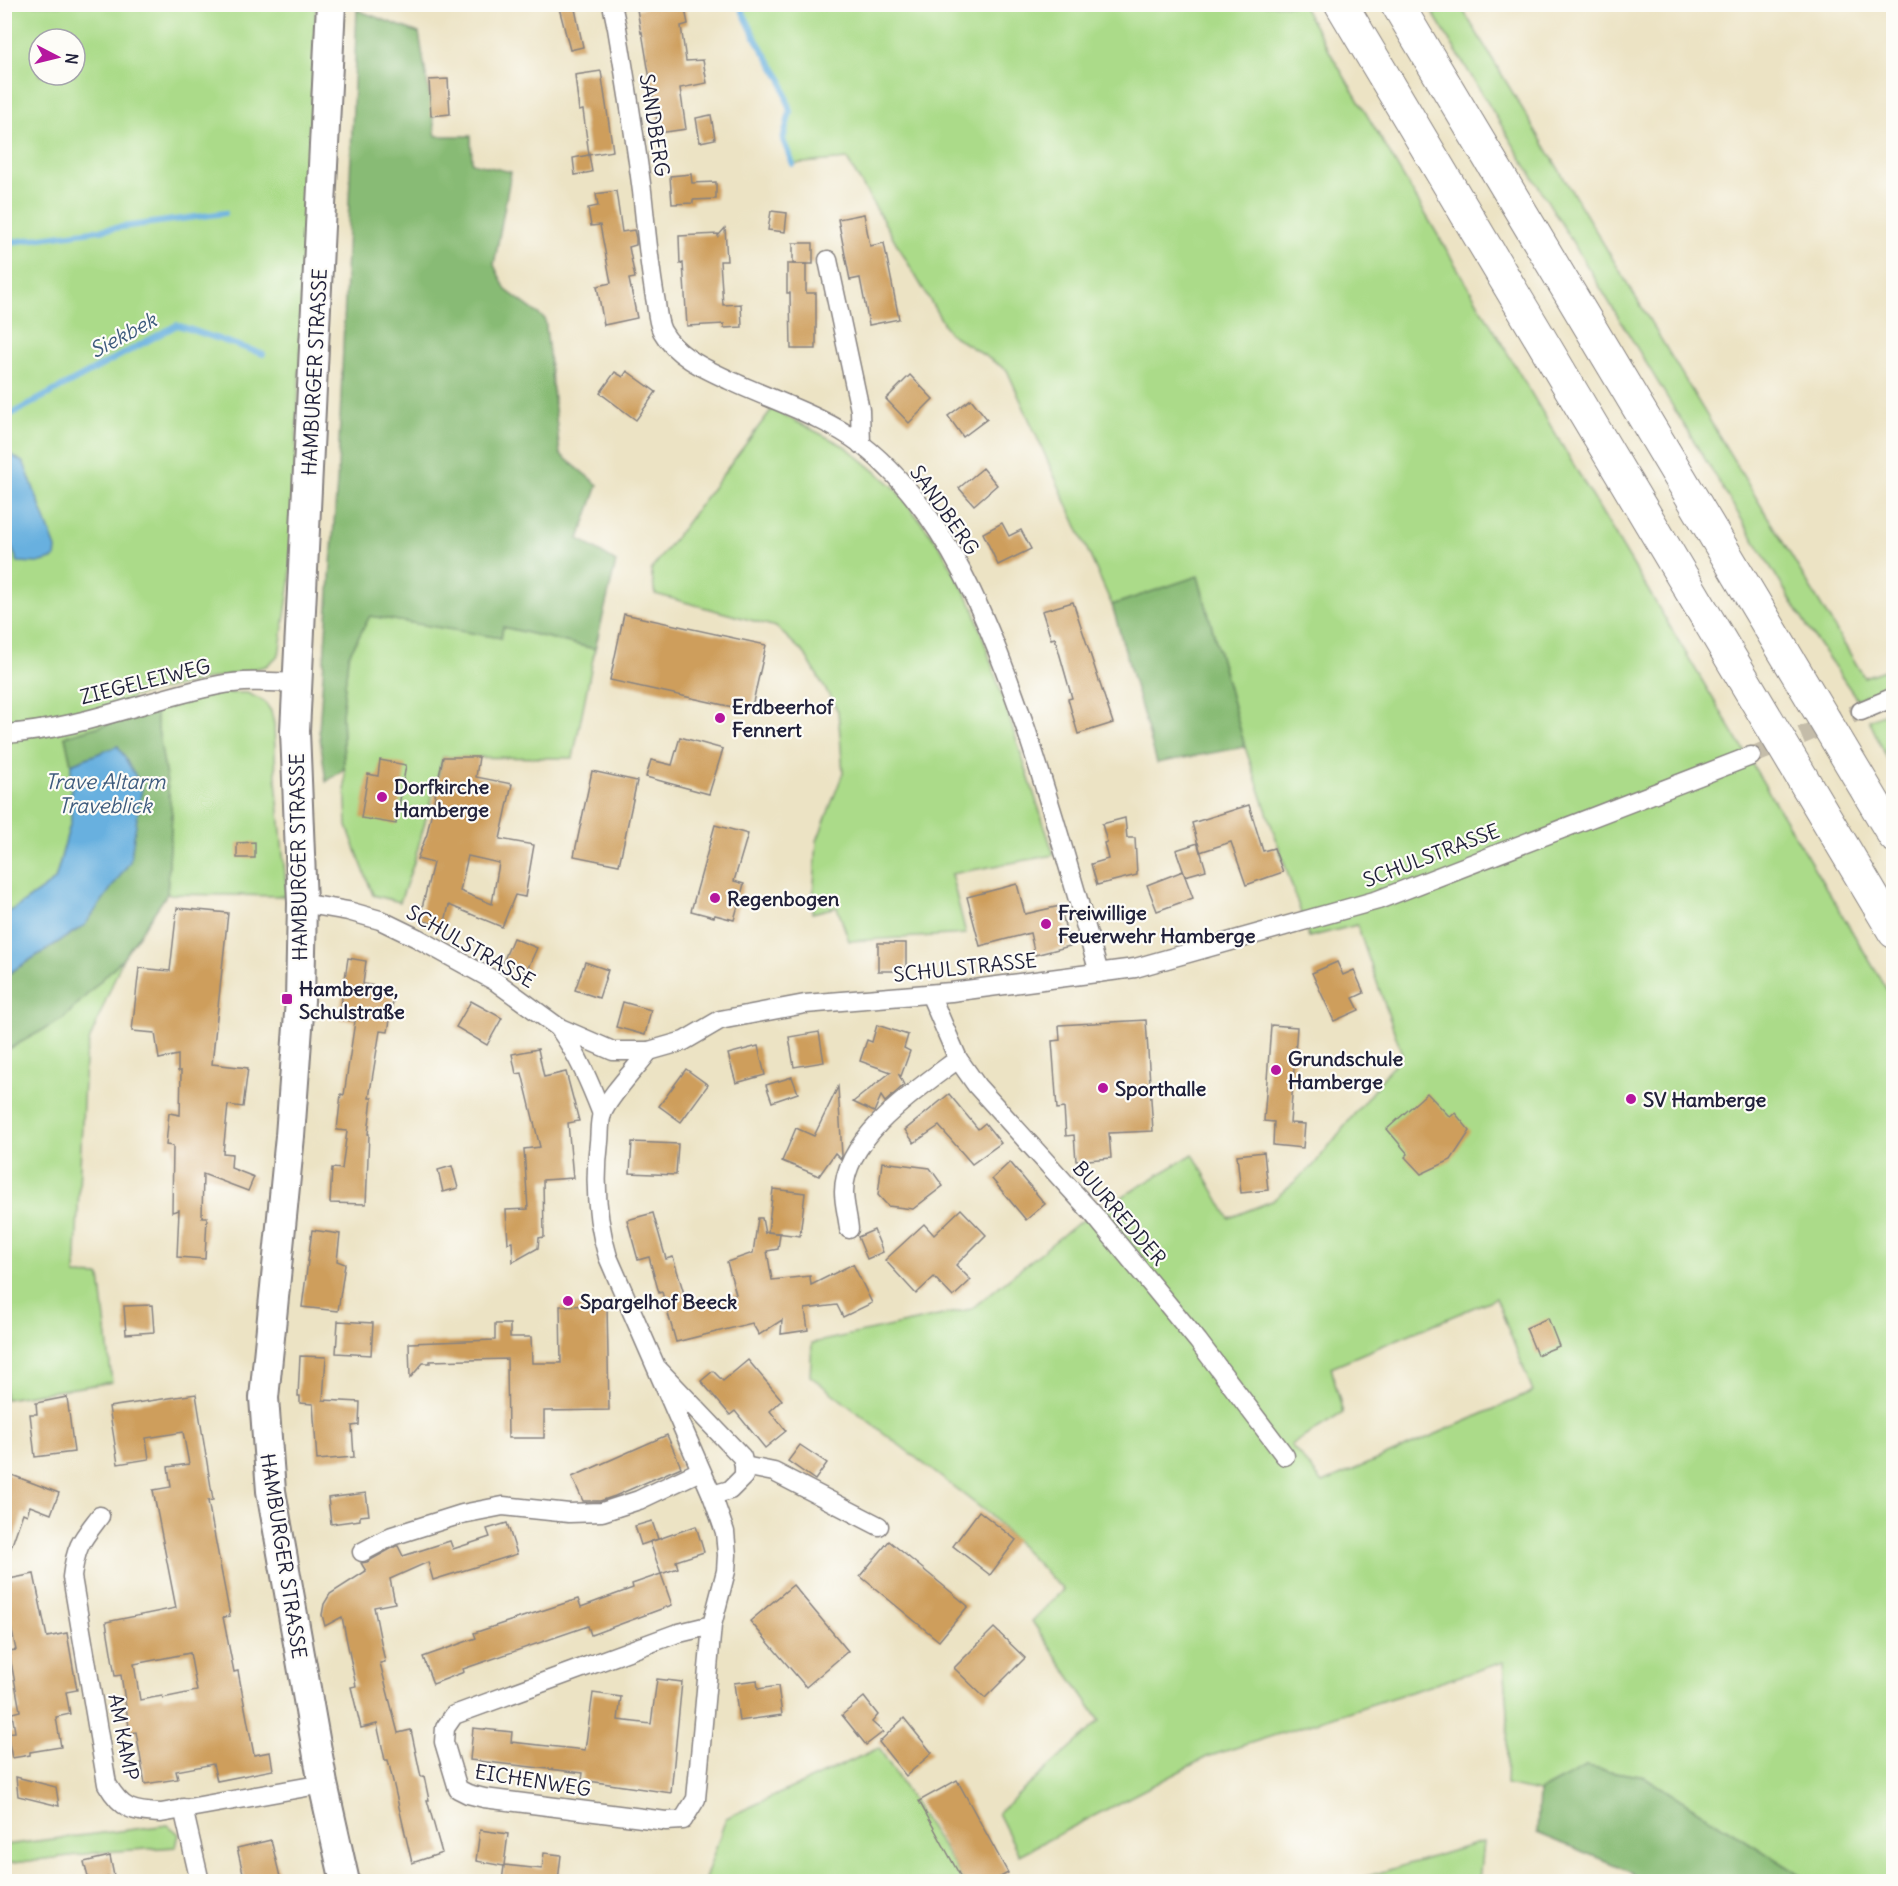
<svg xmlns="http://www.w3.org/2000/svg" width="1898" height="1886" font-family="Delius,sans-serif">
<rect width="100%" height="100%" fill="#fdfcf7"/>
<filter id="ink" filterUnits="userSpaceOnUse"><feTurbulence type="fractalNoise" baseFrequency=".0167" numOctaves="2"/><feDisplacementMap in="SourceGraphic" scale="12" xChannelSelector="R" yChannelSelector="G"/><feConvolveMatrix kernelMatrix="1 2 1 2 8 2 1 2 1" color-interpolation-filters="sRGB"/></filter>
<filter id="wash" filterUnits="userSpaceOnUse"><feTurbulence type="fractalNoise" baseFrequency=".008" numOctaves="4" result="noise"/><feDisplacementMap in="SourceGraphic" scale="24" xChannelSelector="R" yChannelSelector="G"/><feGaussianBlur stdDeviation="1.35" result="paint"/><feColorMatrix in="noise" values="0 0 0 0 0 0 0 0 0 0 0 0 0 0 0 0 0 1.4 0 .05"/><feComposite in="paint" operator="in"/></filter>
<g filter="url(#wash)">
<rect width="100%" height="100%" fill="#ece3c4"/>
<g fill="#abdb89" stroke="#667e62" stroke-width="1.5" fill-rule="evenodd">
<path d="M5,5H316L290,583L279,655L266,666L131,697L136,716L65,736L71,764V821L55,880L14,909L5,913ZM39,39H75V75H39Z"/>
<path d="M739,5H1302L1589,491L1893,1000V1881H1810L1645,1777L1585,1767L1539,1792L1506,1785L1508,1711L1504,1662L1207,1757L1019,1855L998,1813L1100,1721L1032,1621L1063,1590L990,1515L810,1376L812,1343L971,1309L1075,1225L1193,1154L1229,1218L1272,1201L1313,1166L1402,1054L1357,925L1309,937L1245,747L1198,577L1112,605L1007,370L949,333L847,159L793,164L783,140L790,112L782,80L757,41ZM1496,1298L1533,1392L1323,1483L1291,1445L1343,1413L1331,1367Z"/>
<path d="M1428,5H1460L1864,677L1893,667V685L1857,699L1809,630Z"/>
<path d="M772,409L846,447L894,487L940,546L973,607L1054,855L951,874L966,934L849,941L837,907L812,913L817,841L843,773L838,711L805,654L776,627L655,594L651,570Z"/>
<path d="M370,616L501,638L503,627L595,649L573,758L443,757L414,862L400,902L373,895L347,826L342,715L348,657Z"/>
<path d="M219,693H247L264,701L271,711L274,724L276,780L287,896L167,894L172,814L155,711Z"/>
<path d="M1893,710V771L1869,720Z"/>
<path d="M123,958L90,1039L85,1059L75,1275L100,1276L112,1382L5,1399V1051L63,1019Z"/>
<path d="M879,1748L964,1881L704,1882L726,1818Z"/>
<path d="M168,1825L179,1834L176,1847L102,1852L5,1864V1845Z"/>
<path d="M1483,1842L1479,1881H1352L1482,1842Z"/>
</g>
<g fill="#88bb75" stroke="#556e58" stroke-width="1.5">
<path d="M357,10L419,33L436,136H471L472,163L511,172L494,265L506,290L545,319L560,454L598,485L579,539L616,562L595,649L503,627L501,638L370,616L348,657L342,715L344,769L326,782L319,730L338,468Z"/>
<path d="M1198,576L1245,747L1157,763L1112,605Z"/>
<path d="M155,711L172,814L167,894L123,958L63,1019L5,1051V976L85,925L118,746L71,764L65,736Z"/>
<path d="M1585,1767L1645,1777L1810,1881H1639L1630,1871L1537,1833L1539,1792Z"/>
</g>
<g fill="#68b0df" stroke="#45698d" stroke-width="1.5">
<path d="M4,450L24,463L56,548L55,558L38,563L18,562L5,532Z"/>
<path d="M118,746L142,787L130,862L85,925L5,976V913L14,909L55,880L71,821V764Z"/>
</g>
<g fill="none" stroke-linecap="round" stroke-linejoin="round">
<g stroke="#68b0df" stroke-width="6">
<path d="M739,4L757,41L782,80L790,112L783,140L793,164"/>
<path d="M4,243L225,213"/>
<path d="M4,418L177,325L263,354"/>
</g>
</g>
<g id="blocks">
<g fill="#ce9e5b" fill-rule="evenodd">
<path d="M558,4H574L583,47L570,50Z"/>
<path d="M661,4H684L688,24L681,26L686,61L703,60L707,83L680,88L686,129L659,133L642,32L641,33L637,9Z"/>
<path d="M601,71L613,151L589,155L583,110L579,111L575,75Z"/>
<path d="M448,79L450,114L431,116L429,80Z"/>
<path d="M711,115L715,139L700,142L696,118Z"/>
<path d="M589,155L592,172L575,175L573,158Z"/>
<path d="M691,174L692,183L716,182V199L693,200V203L672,204L670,176Z"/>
<path d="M616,191L622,232L634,230L636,238V245L629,247L635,278L629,279L637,318L604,325L597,286L611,283L600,225L591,226L588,208L598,206L596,194Z"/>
<path d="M771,211L787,213L785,232L768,230Z"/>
<path d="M864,214L870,246L884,243L899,319L869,325L860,278L850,280L838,219Z"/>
<path d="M725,228L727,261H720L723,305L741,304L742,327L724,328V324L687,326L683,263L680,264L679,236L718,234V236Z"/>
<rect x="793" y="243" width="20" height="21"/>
<path d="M787,264H806V293H816V349H791L790,293H787Z"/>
<path d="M627,371L656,392L636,420L600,393L615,372L623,377Z"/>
<path d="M910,375L933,399L909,423L886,399Z"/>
<path d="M971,399L987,419L963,437L948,416Z"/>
<path d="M983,468L997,485L974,505L959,488Z"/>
<path d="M1002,523L1009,536L1021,530L1031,549L998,565L983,533Z"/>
<path d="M1073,602L1113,723L1078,734L1068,699L1072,698L1055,638L1051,639L1042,611Z"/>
<path d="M624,614L766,645L751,711L610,680Z"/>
<path d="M680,737L723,749L709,794L646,777L651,760L672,765Z"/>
<path d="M443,757H479L476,777L512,784L500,839L534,845L525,897L515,895L502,927L449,905L444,926L419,920L433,863L417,859L427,834ZM468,856L499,863L492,904L460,891Z"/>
<path d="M380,760L406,765L396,824L361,818L368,774L378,776Z"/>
<path d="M592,771L637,781L619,865L574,856Z"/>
<path d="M1249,805L1263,851L1274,848L1283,872L1246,885L1231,842L1200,852L1192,823Z"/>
<path d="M1125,818L1127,838H1135L1137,875L1097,885L1091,864L1108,859L1104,843L1107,842L1102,824Z"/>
<path d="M715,825L748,834L734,881L744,884L734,920L715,915L714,917L691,911Z"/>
<path d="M255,842V858H237V843Z"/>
<path d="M1198,843L1206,870L1185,876L1176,850Z"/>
<path d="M1183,871L1193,898L1157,911L1147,885Z"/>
<path d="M1017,884L1025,914L1060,906L1070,946L1035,955L1030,933L980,946L967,897Z"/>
<path d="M177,908L228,913L212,1064L248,1068L243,1107L228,1105L223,1153L232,1154L231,1168L254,1177L248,1191L203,1174L202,1217H207L205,1259L177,1257L179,1210L172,1212L173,1146L166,1145L169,1113L180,1115L181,1071H178V1055L159,1059L155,1033L132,1031L139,968L170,971Z"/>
<path d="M513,938L537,948L526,972L503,962Z"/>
<rect x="878" y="943" width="28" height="28"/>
<path d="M348,958L366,961L363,984L381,987L380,993L394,995L388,1032L380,1031L369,1098H372L368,1134H369L366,1204L330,1203L332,1168L342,1169L347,1131L337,1130L341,1094L344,1095L355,1021L339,1019Z"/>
<path d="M585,962L608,970L599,998L575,990Z"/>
<path d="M1337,962L1343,975L1354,970L1364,993L1353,998L1359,1010L1334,1021L1312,973Z"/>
<path d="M471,1001L502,1018L487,1045L456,1027Z"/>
<path d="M623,1002L651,1010L645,1035L616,1027Z"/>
<path d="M1146,1020L1153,1131L1109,1133L1111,1158L1076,1161L1074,1135L1066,1136L1064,1108L1057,1109L1052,1041L1060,1040L1059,1025Z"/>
<path d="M877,1025L908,1035L904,1048L910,1051L901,1076L899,1075L904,1085L885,1102L881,1096L874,1112L853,1102L891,1072L860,1061L867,1040L872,1042Z"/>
<path d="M1271,1025L1297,1027L1290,1123L1305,1124L1303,1148L1273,1145L1274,1122L1264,1121Z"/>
<path d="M819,1032L824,1062L794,1067L789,1037Z"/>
<path d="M758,1046L765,1075L736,1083L728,1054Z"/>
<path d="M538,1049L544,1077L566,1072L579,1121L568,1123L573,1178L543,1180L544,1237L539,1238L538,1248L513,1262L512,1242L508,1243L506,1210L528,1209L524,1149L540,1147L522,1073L516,1074L512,1054Z"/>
<path d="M686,1069L708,1085L681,1122L659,1106Z"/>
<path d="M792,1077L798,1093L772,1102L766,1085Z"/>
<path d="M838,1087L842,1156L841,1159L835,1153L819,1176L782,1161L796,1128L814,1136Z"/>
<path d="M1427,1093L1450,1117L1455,1113L1470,1131L1451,1160L1421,1174L1405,1157L1408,1154L1387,1129Z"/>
<path d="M949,1094L978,1129L985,1123L1001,1143L972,1164L939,1126L914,1143L905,1130Z"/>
<path d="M632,1142L678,1144L676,1175L630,1173Z"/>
<path d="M1264,1152L1268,1190L1241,1193L1237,1155Z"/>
<path d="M882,1162L930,1168L943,1186L913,1209L888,1206L878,1195Z"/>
<path d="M1010,1162L1045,1204L1026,1220L992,1179Z"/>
<path d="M452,1166L458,1188L443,1192L438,1170Z"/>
<path d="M773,1189L805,1193L800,1236L768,1232Z"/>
<path d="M961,1209L986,1235L956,1265L971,1280L953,1297L934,1277L916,1294L885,1260L924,1224L934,1235Z"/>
<path d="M653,1213L666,1259L673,1257L688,1307L736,1294L727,1262L753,1253L758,1218H762L765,1234V1232L780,1233L778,1249L767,1251L772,1280L810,1276L811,1285L853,1264L872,1303L843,1317L837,1305L805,1309L808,1330L781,1334L782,1320L759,1335L752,1323L676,1342L662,1292L659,1293L649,1257L638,1260L627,1220Z"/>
<path d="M312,1230L340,1234L337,1261L345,1264L338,1311L302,1307Z"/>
<path d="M874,1230L883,1252L867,1259L858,1237Z"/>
<path d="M152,1305L154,1332L126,1334L124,1306Z"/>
<path d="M607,1305L609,1410L544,1411V1438H508L507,1359L430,1361V1363H423L410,1378L409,1343L495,1340V1324H510V1337H531L532,1363H561L560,1306Z"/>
<path d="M1548,1318L1559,1346L1537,1355L1526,1328Z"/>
<path d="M338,1321L373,1323L371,1355L336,1353Z"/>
<path d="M300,1356L326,1357L323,1400L360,1402L359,1425L352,1426L354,1457L317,1460L313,1404L300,1403V1396H298Z"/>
<path d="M748,1360L782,1400L770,1411L786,1431L765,1448L735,1411L730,1415L701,1381L713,1371L723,1381Z"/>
<path d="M196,1394L213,1500L208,1501L230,1616L223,1617L234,1672L238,1671L254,1755L270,1752L273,1770L217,1781L213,1764L176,1771L178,1779L145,1784L136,1732L130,1733L121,1675L115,1676L106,1622L176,1608L153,1490L171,1487L168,1467L189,1464L183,1432L146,1438L149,1459L118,1464L109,1407ZM190,1653L197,1691L163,1698L162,1696L140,1700L134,1664Z"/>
<path d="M67,1397L74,1452L35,1457L30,1414H37L36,1403Z"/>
<path d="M667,1435L681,1467L615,1496L600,1501H583L572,1477Z"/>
<path d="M800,1445L827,1463L815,1480L788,1461Z"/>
<path d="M4,1472L59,1493L51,1514L30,1506L27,1515L23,1513L7,1559H4Z"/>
<path d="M366,1493L369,1515L360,1516V1520L331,1524L328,1498Z"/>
<path d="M979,1511L1016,1540L990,1575L953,1546Z"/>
<path d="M652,1521L658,1539L641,1545L635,1526Z"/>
<path d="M507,1523L517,1554L433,1580L428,1562L390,1579L395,1603L374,1607L385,1662L380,1663L398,1733L411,1730L421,1777L424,1776L429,1800H427L442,1853L412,1863L388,1760H385L377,1724L361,1728L351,1687L356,1686L342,1617L325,1626L322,1615L324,1604L330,1594L366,1571L361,1563L367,1562L396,1546H398L403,1556L450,1541L453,1549L490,1537L487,1529Z"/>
<path d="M696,1526L704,1552L676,1561L678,1568L661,1574L650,1542Z"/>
<path d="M889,1541L968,1606L939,1641L860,1576Z"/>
<path d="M34,1574L47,1637L67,1633L77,1690L66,1692L70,1714L56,1717L61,1747L30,1752V1755L12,1758L7,1733L15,1732L12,1713L20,1711L9,1651L16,1650L4,1594V1580Z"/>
<path d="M661,1574L672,1605L591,1635L588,1626L463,1669L464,1672L433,1684L423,1657L476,1638L474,1633L507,1622L578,1599L581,1607L633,1588L632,1584Z"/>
<path d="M793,1585L848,1651L806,1687L750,1621Z"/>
<path d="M994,1628L1025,1658L985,1698L954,1668Z"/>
<path d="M657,1679L682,1682L671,1793L582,1780L583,1773L470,1760L473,1728L512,1732L511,1742L585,1750L593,1693L621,1697L618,1720L651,1724Z"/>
<path d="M757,1680L758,1689L778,1686L782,1715L739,1721L734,1683Z"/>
<path d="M864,1697L878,1715L872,1722L883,1732L866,1745L842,1715Z"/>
<path d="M904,1718L932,1753L906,1776L879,1742Z"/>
<path d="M16,1777L56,1787L59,1806L18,1796Z"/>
<path d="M957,1780L1008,1873L993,1881H963L919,1801Z"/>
<path d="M480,1830L508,1834L504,1865L542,1869L544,1853L561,1855L558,1881H502L504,1866L476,1861Z"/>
<path d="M271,1840L281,1881H245L237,1848Z"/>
<path d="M110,1856L114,1876L89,1881L84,1862Z"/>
</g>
</g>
</g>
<g filter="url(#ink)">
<use href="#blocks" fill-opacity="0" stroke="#878280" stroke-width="1.5"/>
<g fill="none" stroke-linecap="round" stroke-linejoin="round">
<path stroke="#c4bca9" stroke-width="18" stroke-dasharray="18 9" stroke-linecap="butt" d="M1751,756L1861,711"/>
<defs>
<g id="street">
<path d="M612,4L617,28C626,82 635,137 642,191C646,228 649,266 656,303C657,312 658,323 662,331C676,356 703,368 729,380C769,399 826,417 861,444C948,512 991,628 1026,729C1053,810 1076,892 1099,973"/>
<path d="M828,260L860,410L861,445"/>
<path d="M1861,711L1894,697"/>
<path d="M4,734C78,730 148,699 219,685C245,680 271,682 297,683"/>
<path d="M302,903L348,911L380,920L417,938L495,981L558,1027L613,1051H649L684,1041L720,1020L805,1004L951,992L1135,968L1378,900L1751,756"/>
<path d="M930,994L958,1059L977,1086L1095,1216L1198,1341L1285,1456"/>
<path d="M559,1028C578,1055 590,1083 602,1114"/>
<path d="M649,1051C637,1067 608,1097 602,1114C599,1122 600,1134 599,1142C594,1182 596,1218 608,1257L712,1495L730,1490L744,1476V1466L742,1457L658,1369"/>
<path d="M849,1229C848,1217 844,1204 844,1192C844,1137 919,1088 958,1059"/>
<path d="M744,1466L774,1472L879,1526"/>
<path d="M712,1495L725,1532L727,1555L726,1571L712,1625L696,1799L683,1820L666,1821L484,1798L468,1794L458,1789L444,1742L445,1728L454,1715L675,1634L712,1625"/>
<path d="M100,1516C81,1541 76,1545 72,1577L107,1784C122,1810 133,1812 161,1813L323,1784"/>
<path d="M362,1552L392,1536L462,1514L503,1506L569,1513L602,1512L639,1500L700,1471"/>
<path d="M183,1808L200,1882"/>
</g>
<path id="primary" d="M331,4L295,731L302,903L300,1000L290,1136L264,1398L271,1491L323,1784L345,1882"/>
<g id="highway">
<path d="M1341,4L1894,932"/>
<path d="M1397,4L1894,836"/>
</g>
</defs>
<use href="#street" stroke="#878280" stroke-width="21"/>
<use href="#primary" stroke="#878280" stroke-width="32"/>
<use href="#highway" stroke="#878280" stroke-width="34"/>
<use href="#street" stroke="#fff" stroke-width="18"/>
<use href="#primary" stroke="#fff" stroke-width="28"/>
<use href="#highway" stroke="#fff" stroke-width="32"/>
</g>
</g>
<g fill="#b5179e" stroke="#fdfcf7" stroke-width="2">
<circle cx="720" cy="718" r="6"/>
<circle cx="382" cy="797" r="6"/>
<circle cx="715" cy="898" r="6"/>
<circle cx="1046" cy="924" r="6"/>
<rect x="281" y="993" width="12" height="12" rx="3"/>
<circle cx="1276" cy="1070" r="6"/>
<circle cx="1103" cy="1088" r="6"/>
<circle cx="1631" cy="1099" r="6"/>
<circle cx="568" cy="1301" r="6"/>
</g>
<g text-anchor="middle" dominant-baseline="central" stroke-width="4.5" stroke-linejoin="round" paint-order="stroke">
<g font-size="20" fill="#22223b" stroke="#fdfcf7">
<text transform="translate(655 125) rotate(81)">SANDBERG</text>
<text transform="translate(314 372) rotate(-87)">HAMBURGER STRASSE</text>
<text transform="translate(945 510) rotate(55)">SANDBERG</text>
<text transform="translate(145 681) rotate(-14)">ZIEGELEIWEG</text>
<text transform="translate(1431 855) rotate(-21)">SCHULSTRASSE</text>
<text transform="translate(298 857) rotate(-91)">HAMBURGER STRASSE</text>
<text transform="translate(471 946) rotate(30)">SCHULSTRASSE</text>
<text transform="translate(965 967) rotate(-6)">SCHULSTRASSE</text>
<text transform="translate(1120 1213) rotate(49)">BUURREDDER</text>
<text transform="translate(284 1556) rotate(81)">HAMBURGER STRASSE</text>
<text transform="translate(124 1737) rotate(79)">AM KAMP</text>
<text transform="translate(533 1780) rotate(9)">EICHENWEG</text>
</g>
<g font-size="20" font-weight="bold" fill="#22223b" stroke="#fdfcf7" text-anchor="start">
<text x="732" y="706">Erdbeerhof<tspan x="732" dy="23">Fennert</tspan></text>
<text x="394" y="786">Dorfkirche<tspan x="394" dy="23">Hamberge</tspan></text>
<text x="727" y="898">Regenbogen</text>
<text x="1058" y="912">Freiwillige<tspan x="1058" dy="23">Feuerwehr Hamberge</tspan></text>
<text x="299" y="988">Hamberge,<tspan x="299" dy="23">Schulstraße</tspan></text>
<text x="1288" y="1058">Grundschule<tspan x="1288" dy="23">Hamberge</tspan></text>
<text x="1115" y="1088">Sporthalle</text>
<text x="1643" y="1099">SV Hamberge</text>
<text x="580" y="1301">Spargelhof Beeck</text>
</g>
<g font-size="21" font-style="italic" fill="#3e5b7d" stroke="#fdfcf7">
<text transform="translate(123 335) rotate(-28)">Siekbek</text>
<text x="105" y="781">Trave Altarm<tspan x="105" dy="24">Traveblick</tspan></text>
</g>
</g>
<rect width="1898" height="1886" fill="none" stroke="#fdfcf7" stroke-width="24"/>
<g transform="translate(57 57) rotate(97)"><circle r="28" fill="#fdfcf7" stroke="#a5a5ac" stroke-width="1.5"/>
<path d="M0-4.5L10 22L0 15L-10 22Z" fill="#b5179e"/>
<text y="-9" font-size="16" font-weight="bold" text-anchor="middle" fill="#22223b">N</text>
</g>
</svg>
